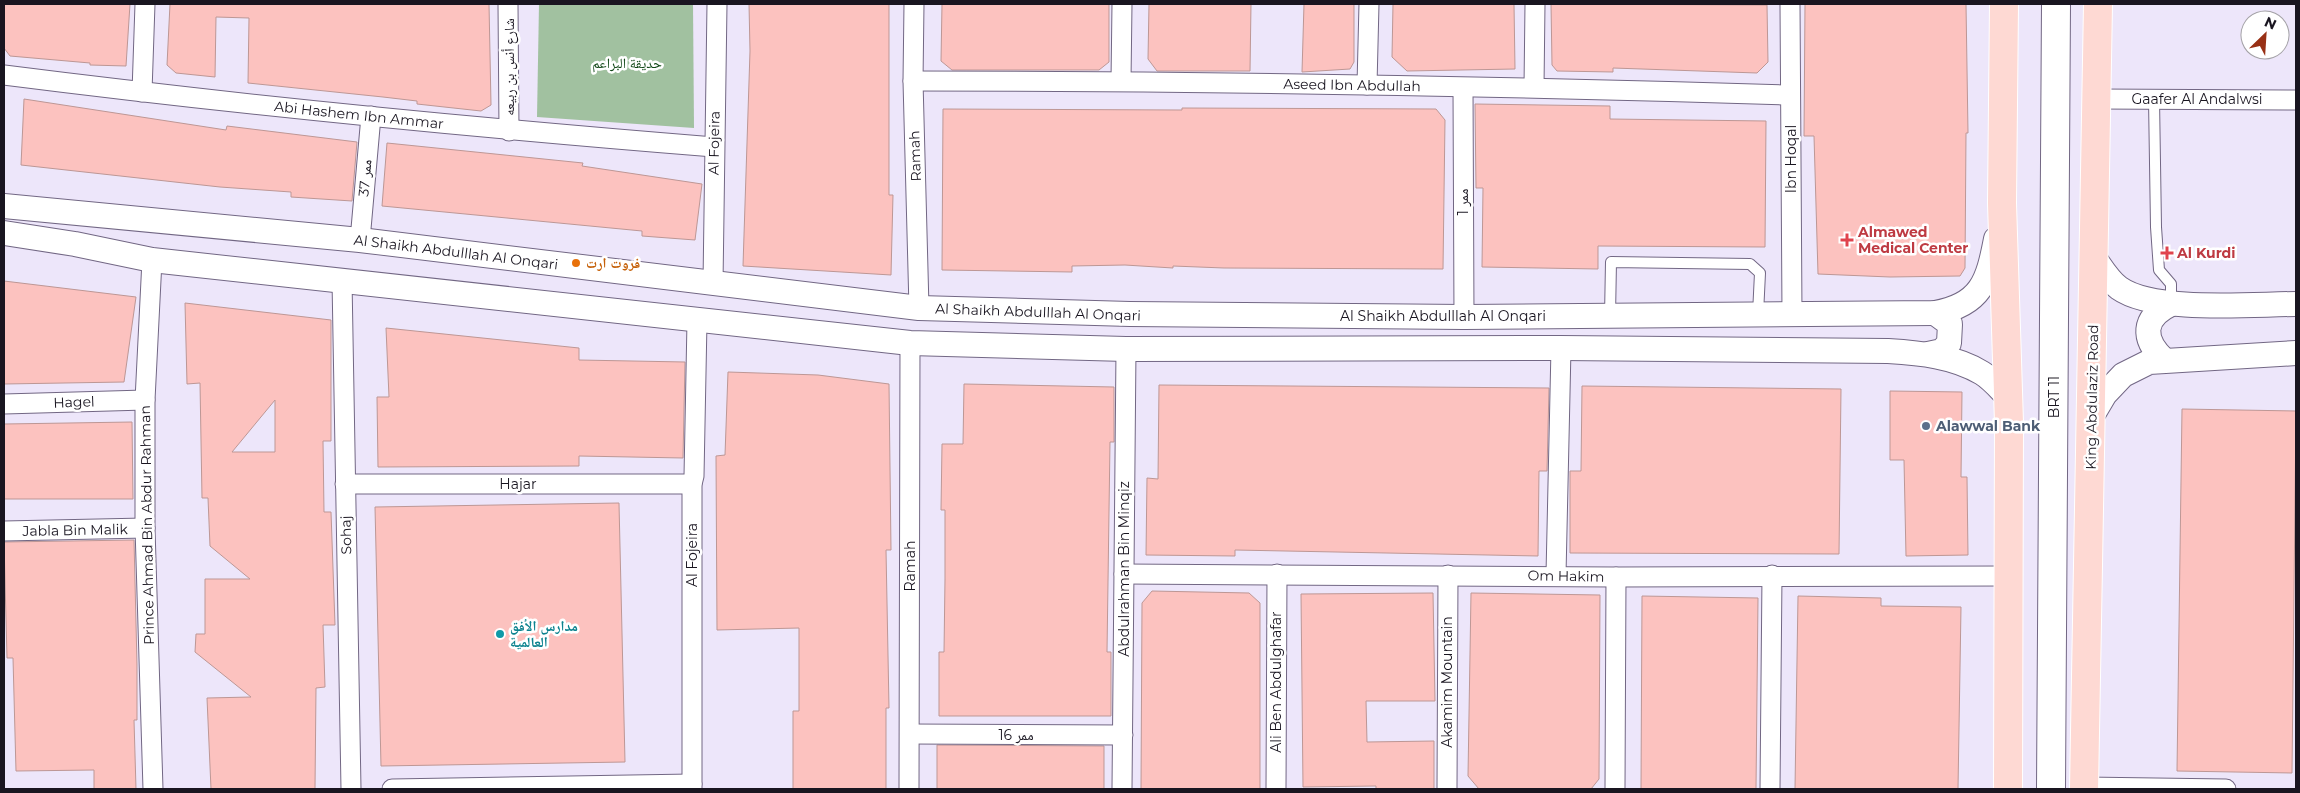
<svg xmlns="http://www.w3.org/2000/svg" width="2300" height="793" font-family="Montserrat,'Noto Naskh Arabic',sans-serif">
<rect width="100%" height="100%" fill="#ede6fa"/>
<path fill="#a1c1a0" d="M539,4H693L694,128L537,117Z"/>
<g fill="#fcc2bf" stroke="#bd9795" fill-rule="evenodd">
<path d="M4,4H130L126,66L90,65V63L10,56L4,48Z"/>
<path d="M170,4H489L491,105L481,111L417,104V101L383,97L248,83L249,18L216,17L215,77L176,73L167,65Z"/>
<path d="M749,4H889V195H893L891,275L743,266L750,51Z"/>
<path d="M942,4H1109V62L1099,70H952L941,61Z"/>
<path d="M1149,4H1251L1250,71H1157L1148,59Z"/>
<path d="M1304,4H1354V62L1350,69L1302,72Z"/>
<path d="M1393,4H1514L1515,69L1407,71L1392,57Z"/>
<path d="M1551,4L1767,5L1768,62L1757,73L1613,68V72L1557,71L1552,65Z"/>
<path d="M1805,4H1966L1968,133H1966L1965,268L1960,276L1890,277L1818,274L1814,136H1804Z"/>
<path d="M24,99L226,130L227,126L357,142L352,201L291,197V192L220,187L21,165Z"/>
<path d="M1475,104L1610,106V119L1766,121L1765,247L1598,246V269L1482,267L1483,188H1476Z"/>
<path d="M1182,108L1436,109L1445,120L1443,269L1224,268L1173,266V268L1125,265L1072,266V272L942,270L943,109L1182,110Z"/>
<path d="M387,143L583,163L582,166L702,184L695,240L642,236V231L382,206Z"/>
<path d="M4,281L136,297L124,382L4,384Z"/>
<path d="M185,303L331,320V441H323L324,512H331L335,625H323L325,687L316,688L315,789H211L207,698L251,697L195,652L196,634H205V579H250L210,546L208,498H202L200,383L187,384ZM275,400V452H232Z"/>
<path d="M386,328L579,348V360L685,362L683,458L579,456V466L378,467L377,397H389Z"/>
<path d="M728,372L818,375L889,384L891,550H886L889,708H886V789H793V711H799V628L717,630L716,456L725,455Z"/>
<path d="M964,384L1114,387V442H1110L1107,652H1111V716H939V652H944L945,579V510H941L942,444H963Z"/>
<path d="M1159,385L1549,388L1547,471H1539L1538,556L1235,550V556L1146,555L1147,478L1158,479Z"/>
<path d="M1582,386L1841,389L1839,554L1570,553V471H1581Z"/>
<path d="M1890,391L1962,392L1961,477H1967L1968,555L1906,556L1904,460H1890Z"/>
<path d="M2182,409L2296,411L2292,773L2177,771Z"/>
<path d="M132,422L133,499H4V424Z"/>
<path d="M619,503L625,762L381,766L375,507Z"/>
<path d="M134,540L137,665V720H134L136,789H94V770L16,771L13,658H7L4,542Z"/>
<path d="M1152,591L1249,593L1260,603V789H1141L1142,603Z"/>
<path d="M1433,593L1435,701H1366L1367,742L1434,741V789H1376V786L1303,787L1301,594Z"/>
<path d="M1471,593L1600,595L1599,779L1591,789H1479L1468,776Z"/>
<path d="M1642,596L1758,598L1756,789H1641Z"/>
<path d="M1798,596L1881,598V606L1961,607L1958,789H1795Z"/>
<path d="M937,745L1104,746V789H937Z"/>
</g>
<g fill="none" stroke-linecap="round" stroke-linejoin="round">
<defs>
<g id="service">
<path d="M2154,99L2156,227L2159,270L2171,284V303"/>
<path d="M1610,316L1611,262L1750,264L1760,273L1758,314"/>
</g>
<g id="minor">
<path d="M508,4L509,131"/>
<path d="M914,4L913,81L919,308"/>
<path d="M1790,4L1792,314"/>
<path d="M4,75C240,105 477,128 714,147"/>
<path d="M913,81C1205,81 1498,86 1790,95"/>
<path d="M1121,81L1122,4"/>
<path d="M1367,85L1369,4"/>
<path d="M1534,87L1535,4"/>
<path d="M1463,88L1464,317"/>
<path d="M142,92L145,4"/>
<path d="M2097,99L2296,100"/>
<path d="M360,240L371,116"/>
<path d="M152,260L145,400V528L153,789"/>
<path d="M342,280L351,789"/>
<path d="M713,283L717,4"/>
<path d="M4,404L145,400"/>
<path d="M345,484H692"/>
<path d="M4,531L145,528"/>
<path d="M1124,574L1616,577L2008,576"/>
<path d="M1556,575L1561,348"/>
<path d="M910,734L1123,735"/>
<path d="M2085,787L2226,789"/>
<path d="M392,789L692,784"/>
<path d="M692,789V484L694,476L697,321"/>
<path d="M909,789L910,343"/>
<path d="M1122,789L1126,349"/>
<path d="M1276,789L1277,574"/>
<path d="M1447,789L1448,575"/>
<path d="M1615,789L1616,577"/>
<path d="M1770,789L1772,575"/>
</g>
<g id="tertiary">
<path d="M4,206L360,240L919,308L1130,314L1464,317L1935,313C1981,305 1988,281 1996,239"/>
<path d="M4,233L75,244L152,260L910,343L1126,349L1561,348L1888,351C1920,353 1954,356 1982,373C1992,379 2000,389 2008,397"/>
<path d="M2093,256C2101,267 2108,280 2119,288C2154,313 2252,304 2296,304"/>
<path d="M1928,354L1942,351L1949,343L1950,324L1935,313"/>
<path d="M2164,360C2142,339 2142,318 2171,304"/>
<path d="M2092,416L2105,394L2123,375L2149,362L2296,353"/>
</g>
<path id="secondary" d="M2051,789L2056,4"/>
<g id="primary">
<path d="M2004,4L2002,203L2009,423L2008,789"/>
<path d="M2084,789L2098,4"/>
</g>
</defs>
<use href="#service" stroke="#726784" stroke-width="12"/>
<use href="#minor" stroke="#726784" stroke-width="21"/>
<use href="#tertiary" stroke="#726784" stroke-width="26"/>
<use href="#secondary" stroke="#726784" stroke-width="30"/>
<use href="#primary" stroke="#fff" stroke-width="30"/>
<use href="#service" stroke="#fff" stroke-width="10"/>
<use href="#minor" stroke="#fff" stroke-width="19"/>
<use href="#tertiary" stroke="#fff" stroke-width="24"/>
<use href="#secondary" stroke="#fff" stroke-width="28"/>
<use href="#primary" stroke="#fed9d3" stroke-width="28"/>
</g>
<g fill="#e0444e" stroke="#fff" stroke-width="2">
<path d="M1844.5 232.5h5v5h5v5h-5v5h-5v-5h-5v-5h5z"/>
<path d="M2164.5 245.5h5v5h5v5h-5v5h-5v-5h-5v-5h5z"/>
</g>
<circle fill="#e8710a" stroke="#fff" stroke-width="2" cx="576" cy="263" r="5"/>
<circle fill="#5c6f8a" stroke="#fff" stroke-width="2" cx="1926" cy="426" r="5"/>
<circle fill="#0f9aa8" stroke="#fff" stroke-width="2" cx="500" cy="634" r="5"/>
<g text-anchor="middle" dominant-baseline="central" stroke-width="5" stroke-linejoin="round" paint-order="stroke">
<g font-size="14" fill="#0f4615" stroke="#fff">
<text x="627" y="63">حديقة البراعم</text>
</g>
<g font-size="14" fill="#191520" stroke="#fff">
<text transform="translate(509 67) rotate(-90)">شارع أنس بن ربيعه</text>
<text transform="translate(1352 85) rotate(1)">Aseed Ibn Abdullah</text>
<text x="2197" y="99">Gaafer Al Andalwsi</text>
<text transform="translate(359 115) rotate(6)">Abi Hashem Ibn Ammar</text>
<text transform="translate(714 143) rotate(-89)">Al Fojeira</text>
<text transform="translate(915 156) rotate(-92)">Ramah</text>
<text transform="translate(1791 159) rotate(-90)">Ibn Hoqal</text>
<text transform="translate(365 178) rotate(-85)">ممر 37</text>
<text transform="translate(1463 202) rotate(-90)">ممر 1</text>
<text transform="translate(456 252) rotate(7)">Al Shaikh Abdulllah Al Onqari</text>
<text transform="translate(1038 312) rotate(2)">Al Shaikh Abdulllah Al Onqari</text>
<text x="1443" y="316">Al Shaikh Abdulllah Al Onqari</text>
<text transform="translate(2054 397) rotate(-90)">BRT 11</text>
<text transform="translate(2092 397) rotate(-89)">King Abdulaziz Road</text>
<text transform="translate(74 402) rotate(-2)">Hagel</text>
<text x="518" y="484">Hajar</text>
<text transform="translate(147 525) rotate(-91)">Prince Ahmad Bin Abdur Rahman</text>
<text transform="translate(75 530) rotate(-1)">Jabla Bin Malik</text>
<text transform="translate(346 535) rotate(-91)">Sohaj</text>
<text transform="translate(692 555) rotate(-90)">Al Fojeira</text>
<text transform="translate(910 566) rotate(-90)">Ramah</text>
<text transform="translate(1124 569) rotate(-90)">Abdulrahman Bin Minqiz</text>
<text transform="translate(1566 576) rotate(1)">Om Hakim</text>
<text transform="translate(1276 682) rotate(-90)">Ali Ben Abdulghafar</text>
<text transform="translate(1447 682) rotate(-90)">Akamim Mountain</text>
<text x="1016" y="735">ممر 16</text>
</g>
<g font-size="14" font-weight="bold" fill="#be3a42" stroke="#fff" text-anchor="start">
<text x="1858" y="232">Almawed<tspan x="1858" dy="16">Medical Center</tspan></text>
<text x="2177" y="253">Al Kurdi</text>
</g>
<g font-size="14" font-weight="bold" fill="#c56008" stroke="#fff" text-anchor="start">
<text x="586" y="263">فروت ارت</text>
</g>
<g font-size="14" font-weight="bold" fill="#4e5e75" stroke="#fff" text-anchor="start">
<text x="1936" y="426">Alawwal Bank</text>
</g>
<g font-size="14" font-weight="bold" fill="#0d838f" stroke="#fff" text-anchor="start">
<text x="510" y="626">مدارس الأفق<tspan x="510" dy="16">العالمية</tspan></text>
</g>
</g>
<rect width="2300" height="793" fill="none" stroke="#191520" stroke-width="10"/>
<g transform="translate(2265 35) rotate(25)"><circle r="24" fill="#ffffff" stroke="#a3a1a6"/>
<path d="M0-4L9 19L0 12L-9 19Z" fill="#983015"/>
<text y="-8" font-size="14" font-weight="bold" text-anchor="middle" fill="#191520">N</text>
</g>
</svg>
